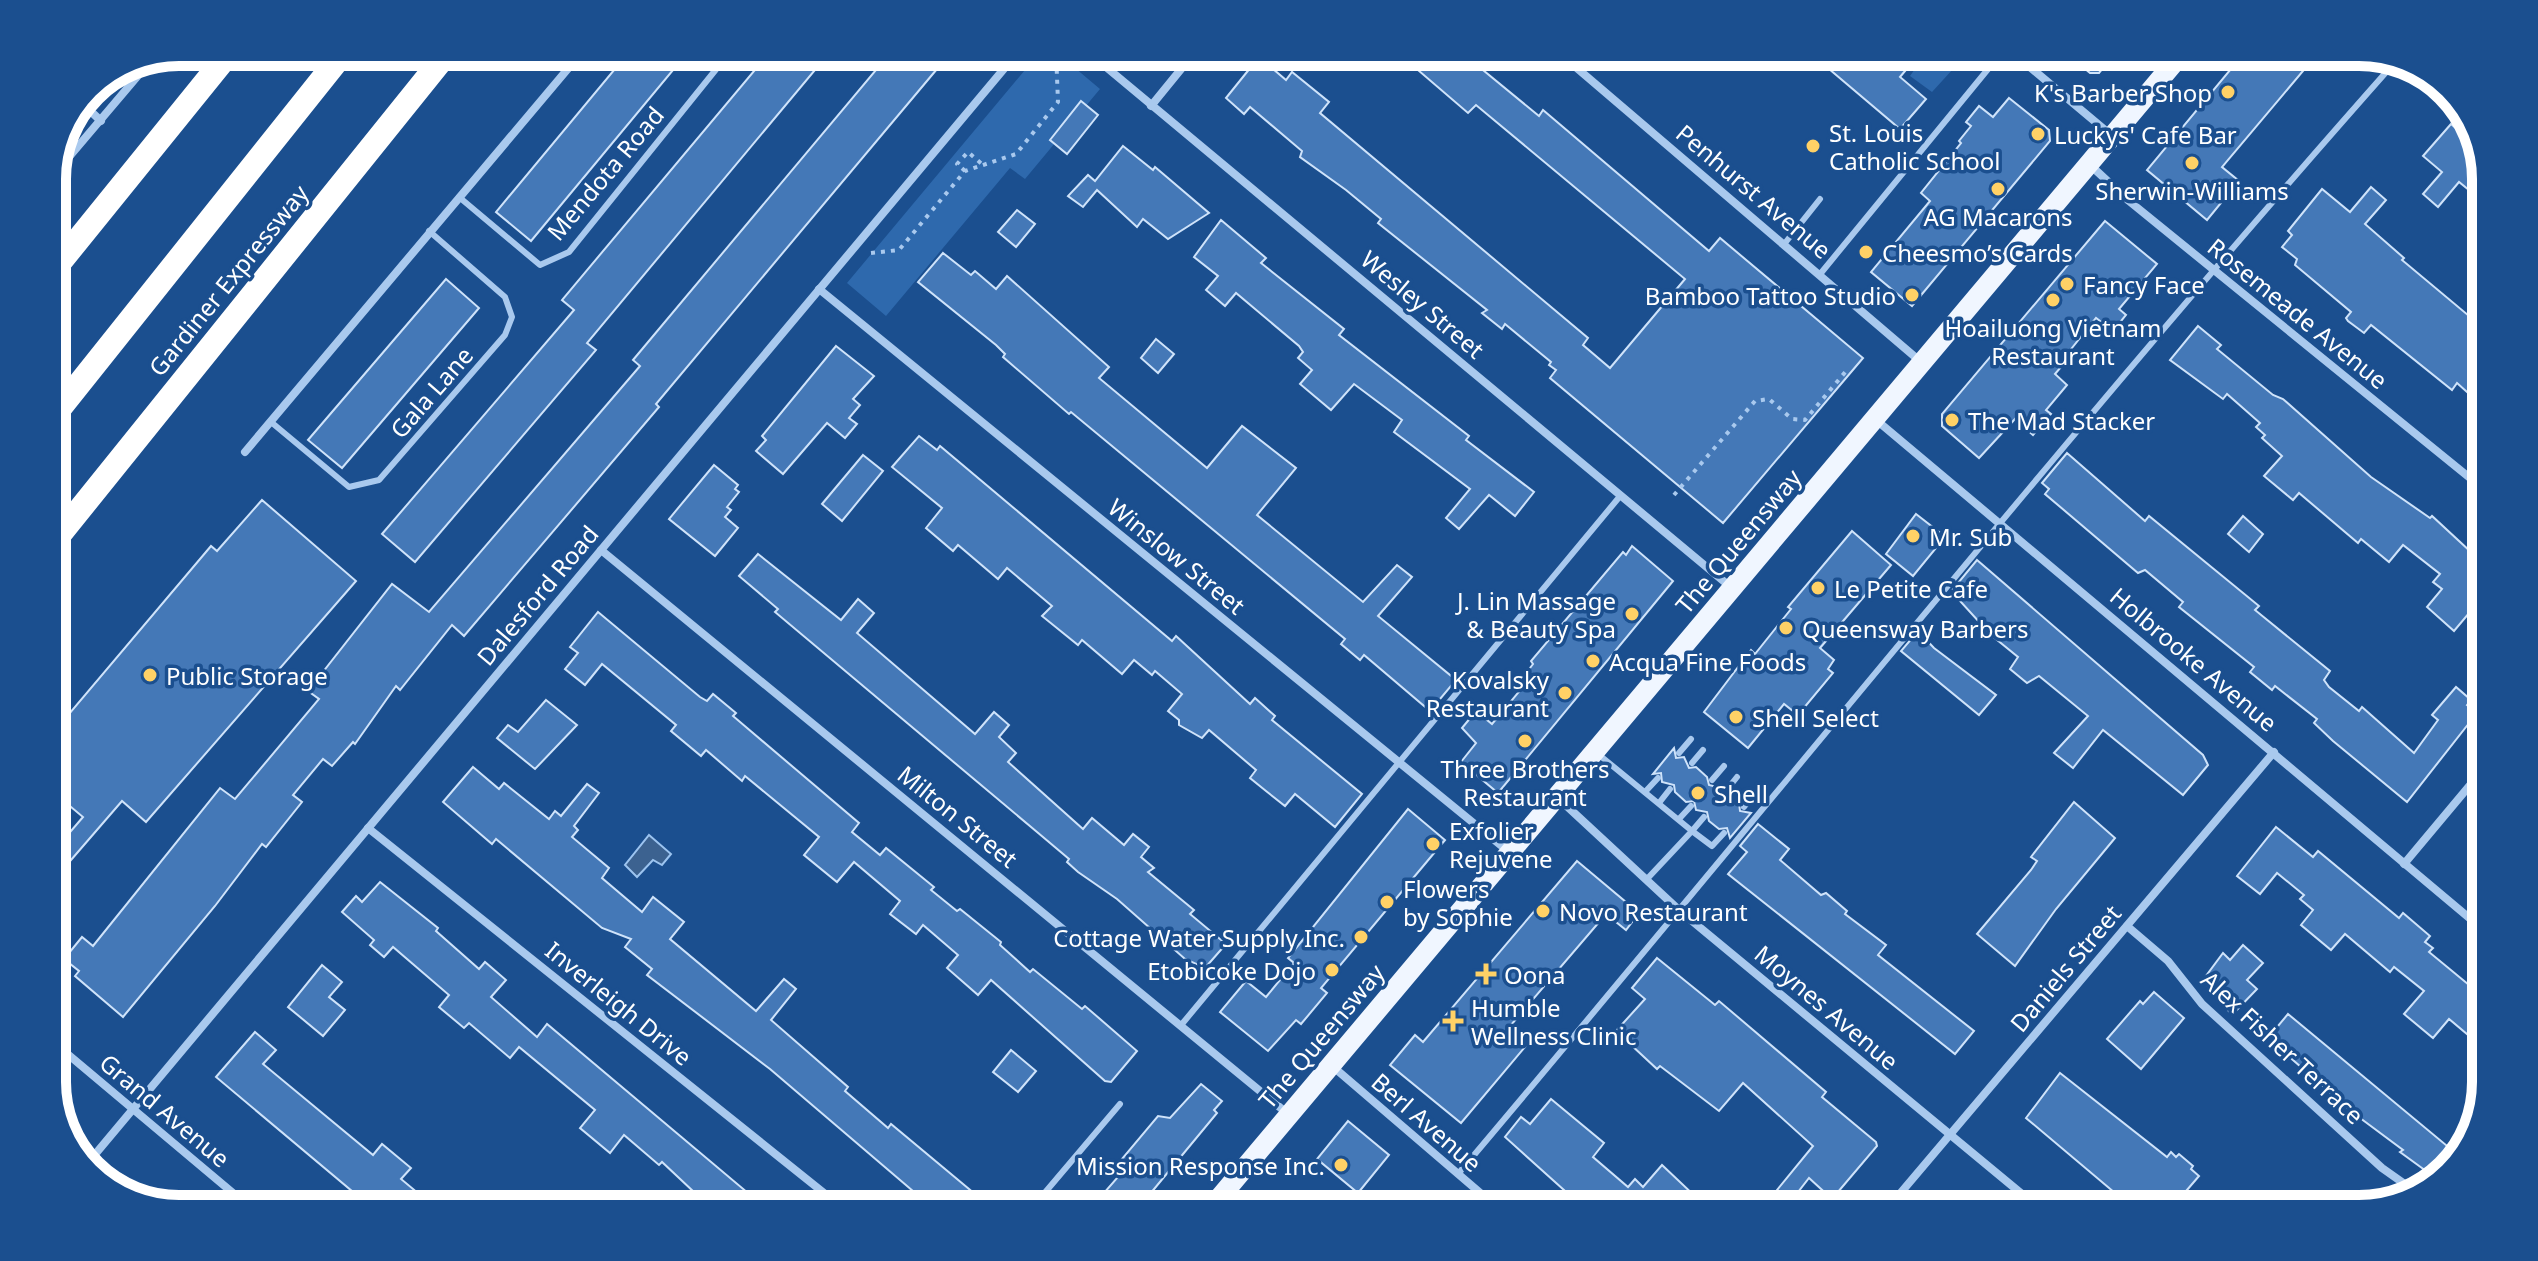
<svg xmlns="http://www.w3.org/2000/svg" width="2538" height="1261" font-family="'Noto Sans',sans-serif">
<rect width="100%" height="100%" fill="#1b4f8f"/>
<g fill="#2e69ad">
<path d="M1040,52H1056L1100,89L1025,179L1010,168L886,316L847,283Z"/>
<path d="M1918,52H1953L1957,56L1953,69L1932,92L1910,76L1922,59Z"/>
</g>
<path fill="#3c6290" stroke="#9cc4f0" stroke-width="2" d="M649,835L671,854L662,865L653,860L637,877L625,865Z"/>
<g fill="#4478b7" stroke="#cfe3fa" stroke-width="2">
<path d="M629,52H688L531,241L496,212Z"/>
<path d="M770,52H830L587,343L596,350L415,562L382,534L574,310L562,300Z"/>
<path d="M891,52H917L937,69L656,404L659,407L464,636L452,625L400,690L396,686L355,744L353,742L332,766L323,759L293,795L302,802L266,847L262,844L215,906L123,1017L75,976L79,971L64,959L82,937L93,946L220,788L235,799L319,699L308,691L392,584L429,612L640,366L633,360Z"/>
<path d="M1397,52H1461L1539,116L1543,110L1709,251L1720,238L1863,358L1723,523L1550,378L1556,370L1549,365L1551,362L1505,324L1502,329L1482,313L1487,310L1378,223L1381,219L1346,190L1300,157L1302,151L1250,107L1244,114L1226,98L1259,57L1286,80L1292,72L1329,102L1320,113L1588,338L1583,345L1610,368L1685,279L1476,105L1468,113Z"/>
<path d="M1809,52H1921L1900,77L1926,99L1900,129Z"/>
<path d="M2065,52H2116L2099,73H2090Z"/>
<path d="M2245,52H2319L2222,167L2239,181L2207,220L2147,170Z"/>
<path d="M2009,98L2049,130L2050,141L1912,306L1871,272L1930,201L1921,193L1961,143L1959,141L1971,126L1966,122L1979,106L1993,117Z"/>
<path d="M1081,101L1098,115L1067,154L1050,140Z"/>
<path d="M2451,124L2478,147L2486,171V204L2459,182L2438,207L2423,194L2442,172L2423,156Z"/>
<path d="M1123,146L1153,170L1155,167L1209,213L1168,239L1143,219L1137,227L1097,190L1083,207L1068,196L1088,175L1095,181Z"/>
<path d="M2371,187L2386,200L2365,224L2404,258L2402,260L2469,316L2472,313L2486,325V409L2457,383L2452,390L2371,325L2364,333L2348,321L2346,318L2351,312L2295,265L2297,259L2282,247L2292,235L2288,231L2322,189L2350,212Z"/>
<path d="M1017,210L1035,224L1016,247L998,232Z"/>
<path d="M1221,220L1266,258L1261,263L1344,329L1339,335L1469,436L1466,440L1534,492L1515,516L1489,495L1459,529L1446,518L1470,489L1394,432L1402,420L1354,384L1331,410L1300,384L1312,370L1298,358L1303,352L1299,346L1236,293L1225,306L1206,290L1218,276L1194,257Z"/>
<path d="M2105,221L2157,264L2119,309L2126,315L2113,331L2096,318L2064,358L2067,360L2055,374L2067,385L2046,410L2051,414L2033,435L2015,419L1979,458L1942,426V414Z"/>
<path d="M943,253L971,275L975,271L996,289L1007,276L1109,367L1099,378L1207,468L1242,426L1296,468L1257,515L1363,602L1397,565L1412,577L1378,616L1456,680L1430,711L1364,655L1360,660L1341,644L1345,639L1071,412L1069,414L1003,357L1005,354L996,345L918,282Z"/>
<path d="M446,279L479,308L342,468L308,440Z"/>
<path d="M2198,326L2221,345L2217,349L2273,395L2283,399L2371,477L2430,518L2432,516L2486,566V593L2454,631L2427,607L2442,589L2433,582L2440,574L2403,545L2389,562L2361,539L2358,543L2299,493L2293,500L2264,476L2282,456L2262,438L2265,435L2256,427L2260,423L2227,394L2223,399L2170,360Z"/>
<path d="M1156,339L1174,354L1158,373L1141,358Z"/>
<path d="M836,346L874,376L853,399L860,405L849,418L857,424L845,438L827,423L783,474L756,451L766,440L762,436Z"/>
<path d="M919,436L937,450L940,446L1172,641L1176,636L1250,704L1255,698L1275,716L1272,720L1362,794L1335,827L1295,794L1285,806L1266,791L1250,778L1256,770L1209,730L1202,738L1179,725V720L1168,711L1182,694L1155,671L1152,675L1134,660L1122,674L1082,640L1078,645L1042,616L1052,606L1007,568L998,579L958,545L953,551L926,528L942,508L892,467Z"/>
<path d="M2067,453L2145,521L2149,516L2259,606L2255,610L2330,671L2324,680L2329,687L2359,711L2362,707L2414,753L2438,720L2432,715L2456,687L2471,700L2467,705L2477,713L2407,802L2333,741L2314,723L2317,719L2275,686L2272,690L2250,672L2254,667L2179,607L2183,602L2145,570L2138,573L2045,494L2049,489L2042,483Z"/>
<path d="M863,455L883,471L842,521L822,504Z"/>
<path d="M714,465L738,485L735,489L739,492L727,507L731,510L725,517L738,528L715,556L669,519Z"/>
<path d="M262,500L356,581L146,822L122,801L52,882V853L83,817L52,791V734L211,546L217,551Z"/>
<path d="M1916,514L1939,532L1935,537L1941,542L1913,576L1886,554Z"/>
<path d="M2243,516L2263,534L2249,552L2228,534Z"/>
<path d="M1852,531L1891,565L1820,648L1834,660L1828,669L1833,673L1798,715L1784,704L1748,748L1704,712L1751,650L1755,654L1791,609L1788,607Z"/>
<path d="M1632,546L1673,581L1498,793L1461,762L1476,743L1462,728L1476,711L1492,724L1532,676L1527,672L1533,664L1531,661L1623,552L1626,555Z"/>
<path d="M758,554L841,620L858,599L874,613L857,633L975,734L994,712L1009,725L999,737L1016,753L1008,762L1083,829L1092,818L1124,845L1133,834L1149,847L1141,857L1154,868L1148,872L1194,910L1190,914L1226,944L1205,968L1185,959L1117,899L1078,872L1067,862L1069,859L1037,832L775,612L778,609L739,576Z"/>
<path d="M1977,560L2203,755L2208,765L2183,795L2103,730L2073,768L2054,753L2088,716L2039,676L2027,683L2010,669L2018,657L1991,635L1960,601L1963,597L1953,589Z"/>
<path d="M598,612L700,697L707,701L713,694L736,713L733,716L859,823L852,832L880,855L886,848L934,887L931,890L957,911L960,909L1001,942L1000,945L1030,972L1033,969L1082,1009L1085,1006L1137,1051L1111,1082L1105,1081L991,980L978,995L947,968L958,955L923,925L916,934L890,914L900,901L854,862L837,882L804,855L819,837L745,776L742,781L706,750L701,756L671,731L676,725L602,664L585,685L565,669L578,653L570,647Z"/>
<path d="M1918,631L1934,648L1996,695L1979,715L1901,651Z"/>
<path d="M546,700L577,725L535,769L497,738L508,725L518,732Z"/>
<path d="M1674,748L1676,758L1684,757L1689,768L1696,767L1707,777L1709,785L1721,788V796L1730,795L1739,803L1740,811L1751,813L1730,838L1727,828L1719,829L1709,821L1707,812L1696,810L1694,801L1686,802L1675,792L1674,785L1662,782L1661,773L1653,774Z"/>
<path d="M473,767L499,789L504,783L549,819L555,811L561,816L587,784L599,793L574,826L578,830L572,837L609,868L602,878L642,912L653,897L684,922L670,939L756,1011L784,979L796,989L771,1020L848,1087L845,1091L888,1128L891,1124L993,1209H934L770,1069L647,975L652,969L625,947L631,939L602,928L496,839L492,844L443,802Z"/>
<path d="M2074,802L2115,838L2056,909L2015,966L1977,934L2031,870L2037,861L2031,857Z"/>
<path d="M1408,809L1445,840L1321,988L1327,993L1301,1024L1296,1020L1268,1051L1220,1012L1246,981L1266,997L1294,963L1288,958Z"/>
<path d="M1758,824L1789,849L1780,860L1821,895L1826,893L1847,911L1845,914L1886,945L1878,955L1974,1031L1955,1054L1728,874L1747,852L1740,846Z"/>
<path d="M2276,827L2313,857L2318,851L2399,918L2403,913L2430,936L2425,942L2433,948L2429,952L2486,999V1050L2449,1019L2433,1038L2404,1014L2424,991L2394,967L2390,972L2345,934L2331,950L2301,925L2313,910L2300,899L2304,895L2277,873L2260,894L2237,876Z"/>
<path d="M1577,861L1639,913L1626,930L1606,914L1523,1011L1511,1025L1530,1041L1461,1123L1390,1065L1415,1035L1423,1042Z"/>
<path d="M380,882L438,928L436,931L479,969L485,962L506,980L491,997L537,1037L547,1024L767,1209H712L662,1162L659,1165L624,1135L610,1153L580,1128L595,1110L519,1047L510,1058L469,1023L464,1028L439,1007L449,995L393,947L384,957L370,945L374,940L342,912L356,896L362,902Z"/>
<path d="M2243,945L2263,963L2247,980L2257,989L2232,1015L2203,980L2223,953L2230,960Z"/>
<path d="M1657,958L1715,1005L1719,1001L1739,1018L1826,1092L1822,1097L1876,1142L1877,1146L1832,1199L1809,1178L1791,1201L1777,1190L1813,1146L1743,1083L1719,1111L1660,1066L1657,1069L1616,1031L1645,999L1632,988Z"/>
<path d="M322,965L342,982L329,997L345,1010L323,1036L288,1007Z"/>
<path d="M2154,992L2184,1018L2141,1069L2107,1039L2140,1001L2143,1004Z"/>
<path d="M2288,1014L2458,1155L2437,1179L2400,1152L2403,1150L2352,1112L2268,1038Z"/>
<path d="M255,1032L276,1050L263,1064L373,1155L382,1144L411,1168L401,1179L437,1209H366L356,1201L359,1197L216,1077Z"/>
<path d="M1011,1050L1036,1071L1018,1092L993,1072Z"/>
<path d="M2060,1073L2167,1157L2171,1152L2176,1157L2179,1154L2193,1166L2191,1169L2199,1176L2187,1190L2210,1209H2134L2026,1118Z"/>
<path d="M1201,1084L1222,1101L1214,1110L1217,1113L1150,1194L1136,1209H1090L1118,1177L1111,1172L1158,1116L1170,1118Z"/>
<path d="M1551,1099L1604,1143L1593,1157L1628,1187L1635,1179L1643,1187L1662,1165L1698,1199L1690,1209H1594L1587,1204L1584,1208L1505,1137L1521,1117L1530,1124Z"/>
<path d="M1348,1121L1389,1155L1358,1193L1317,1159Z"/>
</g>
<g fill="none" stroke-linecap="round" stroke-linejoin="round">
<g stroke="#a9c9ee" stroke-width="4" stroke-dasharray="4 6" stroke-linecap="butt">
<path d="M965,171L957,164L968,152L983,165"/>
<path d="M871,253L899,250L965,171L1016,154L1058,102L1056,52"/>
<path d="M1674,495L1755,401L1769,399L1792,419L1805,420L1847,370"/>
</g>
<g stroke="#a9c9ee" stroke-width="6">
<path d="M459,197L540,265L569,252L730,52"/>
<path d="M1785,243L1820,199"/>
<path d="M1821,273L2002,52"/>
<path d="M271,422L349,487L379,480L505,335L512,317L505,297L429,231"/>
<path d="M1679,753L1691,739"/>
<path d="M1598,754L1692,831L1647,879"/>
<path d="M1692,763L1703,750"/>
<path d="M1712,780L1724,766"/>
<path d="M1645,792L1658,778"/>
<path d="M1725,792L1737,777"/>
<path d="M1659,803L1670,789"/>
<path d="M1744,807L1756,792"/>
<path d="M1704,817L1692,831L1712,846L1724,833"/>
<path d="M1679,819L1691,806"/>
<path d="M1182,1024L1621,495"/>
<path d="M1458,1174C1771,804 2074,424 2396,61"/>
<path d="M1031,1209L1120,1104"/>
</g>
<g stroke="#a9c9ee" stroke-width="8">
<path d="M1088,52L1733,589"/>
<path d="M1558,52L1921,362"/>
<path d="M2012,52L2111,135"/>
<path d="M83,104L101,121"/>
<path d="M1151,106L1195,52"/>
<path d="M2088,163L2129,201L2486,491"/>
<path d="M52,177L147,65"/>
<path d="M819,289L1509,852"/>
<path d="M1875,419L2486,932"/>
<path d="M245,452L582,52"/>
<path d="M601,550L1288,1114"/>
<path d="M1557,797L1680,911L2040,1209"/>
<path d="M368,828L844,1209"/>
<path d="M2404,864L2486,766"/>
<path d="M2127,926L2168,961L2202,1004L2382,1168L2416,1192"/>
<path d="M52,1041L252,1209"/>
<path d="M1331,1065L1499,1209"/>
<path d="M87,1164L1018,52"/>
<path d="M1887,1209L2274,752"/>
</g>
<path stroke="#f0f6ff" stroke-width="20" d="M1210,1209L2183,52"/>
<g stroke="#fff" stroke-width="24">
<path d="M52,272L230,52"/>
<path d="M52,418L344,52"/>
<path d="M52,544L448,52"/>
</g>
</g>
<g fill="#ffd166" stroke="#1b4f8f" stroke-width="3">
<circle cx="2228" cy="92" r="8"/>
<circle cx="2038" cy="134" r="8"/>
<circle cx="1813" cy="146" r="8"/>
<circle cx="2192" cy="163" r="8"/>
<circle cx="1998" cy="189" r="8"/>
<circle cx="1866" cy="252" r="8"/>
<circle cx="2067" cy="284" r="8"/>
<circle cx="1912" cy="295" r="8"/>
<circle cx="2053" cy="300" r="8"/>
<circle cx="1952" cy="420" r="8"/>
<circle cx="1913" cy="536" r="8"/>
<circle cx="1818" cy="588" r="8"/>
<circle cx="1632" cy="614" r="8"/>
<circle cx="1786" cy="628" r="8"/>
<circle cx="1593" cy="661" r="8"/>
<circle cx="150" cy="675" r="8"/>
<circle cx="1565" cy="693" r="8"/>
<circle cx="1736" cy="717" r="8"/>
<circle cx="1525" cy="741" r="8"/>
<circle cx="1698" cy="793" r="8"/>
<circle cx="1433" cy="844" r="8"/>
<circle cx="1387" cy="902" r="8"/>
<circle cx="1543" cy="911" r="8"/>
<circle cx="1361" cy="937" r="8"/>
<circle cx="1332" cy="970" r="8"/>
<path d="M1482 962h8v8h8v8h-8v8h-8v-8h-8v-8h8z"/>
<path d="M1449 1009h8v8h8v8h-8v8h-8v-8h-8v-8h8z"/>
<circle cx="1341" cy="1165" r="8"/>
</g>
<g text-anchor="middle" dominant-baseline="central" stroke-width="7" stroke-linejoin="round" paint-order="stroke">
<g font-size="24" fill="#fff" stroke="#1b4f8f" text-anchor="start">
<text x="2212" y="92" text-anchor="end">K's Barber Shop</text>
<text x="1829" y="132">St. Louis<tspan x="1829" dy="28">Catholic School</tspan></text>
<text x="2054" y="134">Luckys' Cafe Bar</text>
<text x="2192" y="190" text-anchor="middle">Sherwin-Williams</text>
<text x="1998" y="216" text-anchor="middle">AG Macarons</text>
<text x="1882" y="252">Cheesmo’s Cards</text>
<text x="2083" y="284">Fancy Face</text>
<text x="1896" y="295" text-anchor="end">Bamboo Tattoo Studio</text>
<text x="2053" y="327" text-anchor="middle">Hoailuong Vietnam<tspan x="2053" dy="28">Restaurant</tspan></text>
<text x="1968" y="420">The Mad Stacker</text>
<text x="1929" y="536">Mr. Sub</text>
<text x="1834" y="588">Le Petite Cafe</text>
<text x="1616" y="600" text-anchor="end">J. Lin Massage<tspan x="1616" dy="28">&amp; Beauty Spa</tspan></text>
<text x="1802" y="628">Queensway Barbers</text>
<text x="1609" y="661">Acqua Fine Foods</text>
<text x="166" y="675">Public Storage</text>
<text x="1549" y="679" text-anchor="end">Kovalsky<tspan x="1549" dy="28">Restaurant</tspan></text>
<text x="1752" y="717">Shell Select</text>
<text x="1525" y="768" text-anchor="middle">Three Brothers<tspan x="1525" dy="28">Restaurant</tspan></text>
<text x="1714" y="793">Shell</text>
<text x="1449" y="830">Exfolier<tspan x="1449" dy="28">Rejuvene</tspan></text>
<text x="1403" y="888">Flowers<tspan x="1403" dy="28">by Sophie</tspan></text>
<text x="1559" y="911">Novo Restaurant</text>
<text x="1345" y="937" text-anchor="end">Cottage Water Supply Inc.</text>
<text x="1316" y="970" text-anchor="end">Etobicoke Dojo</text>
<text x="1504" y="974">Oona</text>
<text x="1471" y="1007">Humble<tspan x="1471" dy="28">Wellness Clinic</tspan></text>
<text x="1325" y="1165" text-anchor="end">Mission Response Inc.</text>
</g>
<g font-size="24" fill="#fff" stroke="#1b4f8f">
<text transform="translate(605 173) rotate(-50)">Mendota Road</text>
<text transform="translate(1754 191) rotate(40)">Penhurst Avenue</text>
<text transform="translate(228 280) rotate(-51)">Gardiner Expressway</text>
<text transform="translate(1423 304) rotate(40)">Wesley Street</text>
<text transform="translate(2298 313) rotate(39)">Rosemeade Avenue</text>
<text transform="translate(431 392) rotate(-49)">Gala Lane</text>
<text transform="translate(1738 541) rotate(-50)">The Queensway</text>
<text transform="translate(1177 556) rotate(39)">Winslow Street</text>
<text transform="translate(537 595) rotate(-50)">Dalesford Road</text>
<text transform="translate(2194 659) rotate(40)">Holbrooke Avenue</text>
<text transform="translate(958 816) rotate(39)">Milton Street</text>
<text transform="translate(2065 968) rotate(-50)">Daniels Street</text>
<text transform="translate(619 1003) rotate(39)">Inverleigh Drive</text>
<text transform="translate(1827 1007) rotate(40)">Moynes Avenue</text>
<text transform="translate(1321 1036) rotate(-50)">The Queensway</text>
<text transform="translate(2283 1047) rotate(43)">Alex Fisher Terrace</text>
<text transform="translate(165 1110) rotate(40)">Grand Avenue</text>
<text transform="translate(1427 1122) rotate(41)">Berl Avenue</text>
</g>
</g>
<path d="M0 0H2538V1261H0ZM179 66H2359A113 113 0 0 1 2472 179V1082A113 113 0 0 1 2359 1195H179A113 113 0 0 1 66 1082V179A113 113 0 0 1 179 66Z" fill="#1b4f8f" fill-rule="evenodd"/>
<path fill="none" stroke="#fff" stroke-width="10" d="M179 66H2359A113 113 0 0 1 2472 179V1082A113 113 0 0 1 2359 1195H179A113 113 0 0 1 66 1082V179A113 113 0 0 1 179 66Z"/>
</svg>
